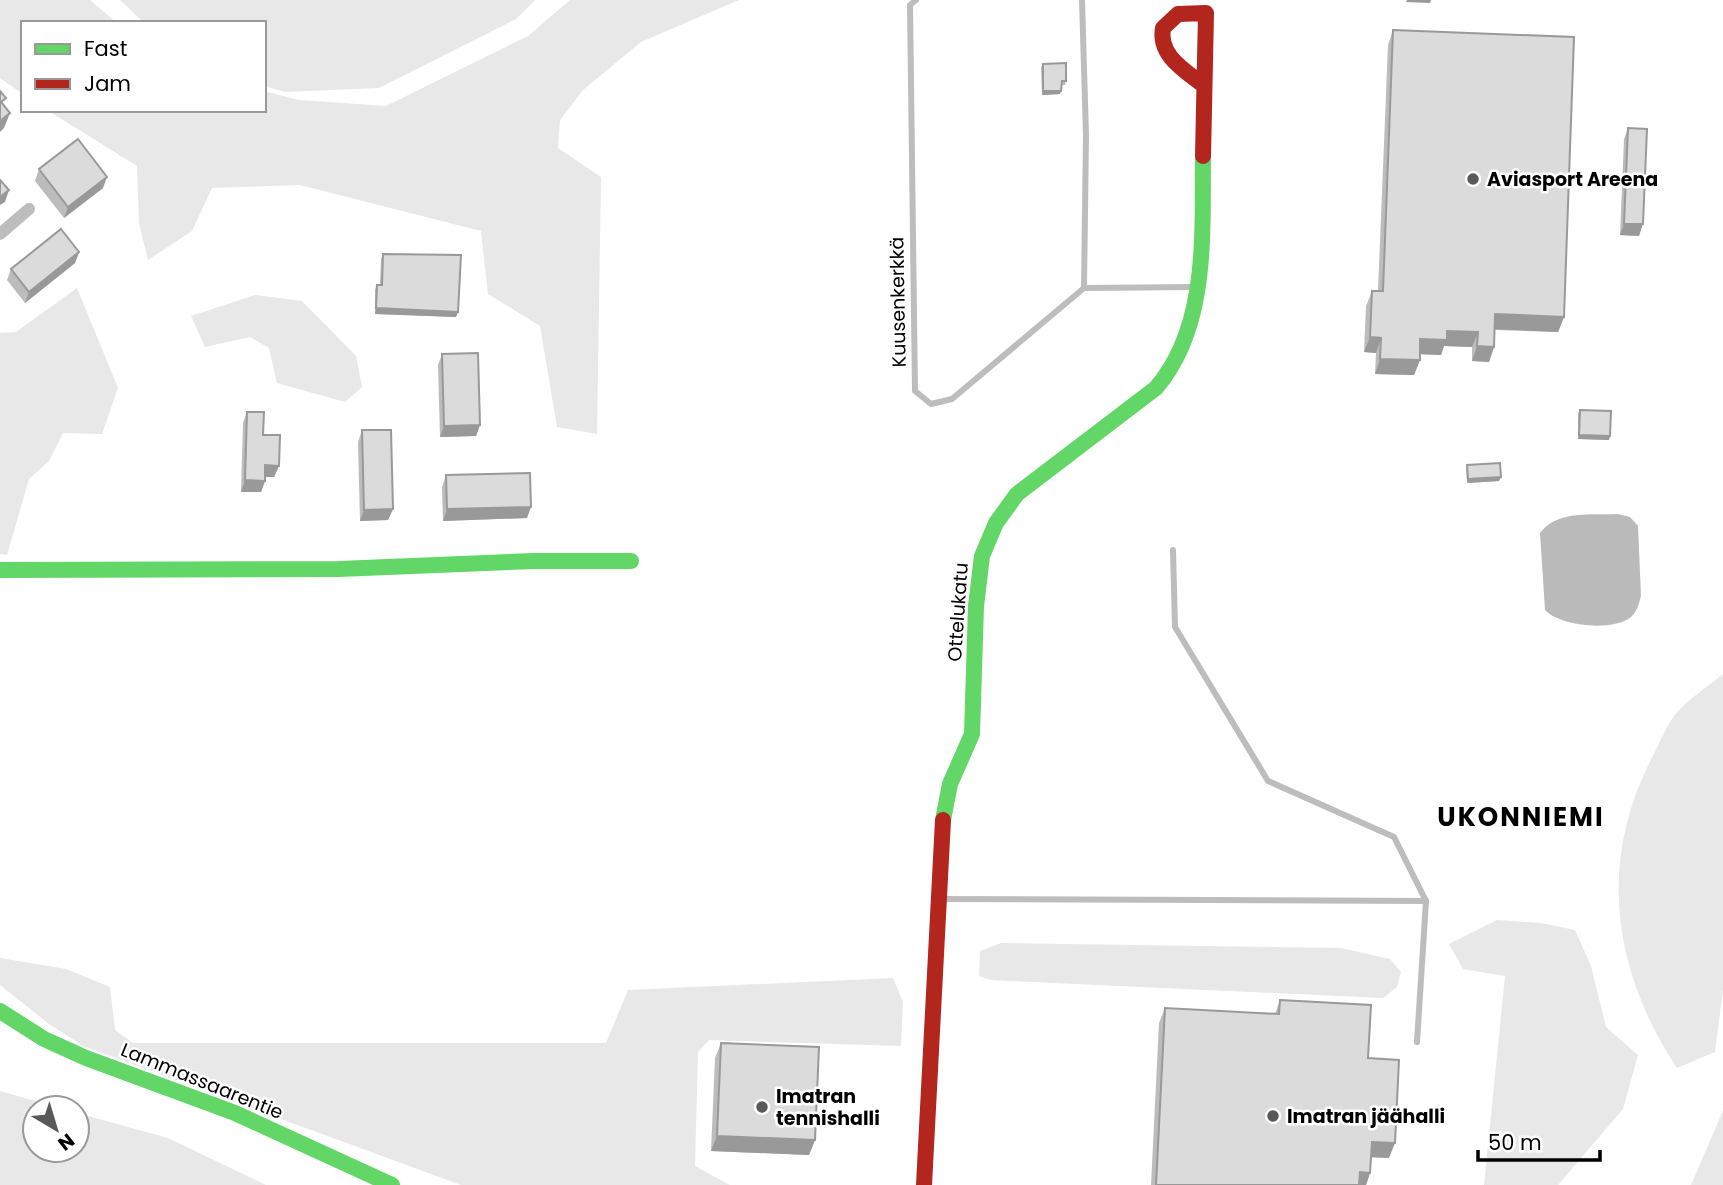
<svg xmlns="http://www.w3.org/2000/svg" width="1723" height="1185" font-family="Poppins,sans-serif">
<rect width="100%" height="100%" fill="#fff"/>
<g fill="#e8e8e8">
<path d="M0,0H90L117,23H23V94L0,78Z"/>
<path d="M120,0H535L516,19L379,88L285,92L264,86V23H144Z"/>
<path d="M570,0H739L641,42L583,90L560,120L558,148L601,177L597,434L557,427L540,326L488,294L481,231L300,185L212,188L192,231L148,260L139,223L137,166L47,110H264V91L299,100L386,106L528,36Z"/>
<path d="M77,288L118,388L102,434L63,433L49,461L29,479L7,555L0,554V333L16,332Z"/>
<path d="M255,295L302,301L356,356L362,387L345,402L277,383L269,348L250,337L205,347L191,316Z"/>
<path d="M1723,674V990L1715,1052L1677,1068C1612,970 1597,860 1654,754C1660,742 1666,727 1674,716C1686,700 1708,687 1723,674Z"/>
<path d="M1497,920L1541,923L1575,930L1591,966L1606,1027L1638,1055L1623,1109L1558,1185H1484L1505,976L1463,969L1449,944Z"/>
<path d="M1001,943L1341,948L1390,959L1401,972L1397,987L1383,998L991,980L979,976L980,951Z"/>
<path d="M0,958L66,969L110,987L115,1030L133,1043H606L628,990L893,978L903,1002L901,1046L709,1040L698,1052L695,1166L730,1185H461L83,1046L49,1024L0,985Z"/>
<path d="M0,1091L60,1108H35V1150H77V1113L168,1138L266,1185H0Z"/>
<path d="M1723,1111V1185H1691L1722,1113Z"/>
</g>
<path fill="#bababa" d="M1618,514L1630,517L1638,526L1641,596C1639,604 1636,615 1628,619C1609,631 1560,626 1545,610L1540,533C1557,510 1591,515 1618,514Z"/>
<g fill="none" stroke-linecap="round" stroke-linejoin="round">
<g stroke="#bdbdbd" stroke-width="6">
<path d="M916,0L910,5L915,391L931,404L952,399L1084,288L1086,135L1082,0"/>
<path d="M1084,288L1196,287"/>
<path d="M1173,550L1175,627L1268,781L1394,837L1426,901L1417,1042"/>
<path d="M941,899L1426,901"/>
</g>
<path stroke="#bdbdbd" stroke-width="12" d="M0,234L29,209"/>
<g stroke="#63d668" stroke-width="16">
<path d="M0,570L339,569L533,561H631"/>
<path d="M943,820L950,784L972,734L976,606L982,556L996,523L1017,494L1156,388C1209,326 1202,234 1203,156"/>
<path d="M0,1011L44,1039L86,1058L235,1113L392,1185"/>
</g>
<g stroke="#b3261e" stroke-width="16">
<path d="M1202,84C1184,70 1158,55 1163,28L1178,14L1206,13L1203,156"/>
<path d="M924,1185L943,820"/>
</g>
</g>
<g fill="#bcbcbc">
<path d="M1393,30L1564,317L1558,332L1495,330L1494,347L1489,362L1472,361V347L1444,346L1441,355L1420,354V360L1414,375L1375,374L1376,353L1364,352L1366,306L1372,291H1378L1388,45Z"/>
<path d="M1043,64L1066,81L1065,85H1061L1060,94L1042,95L1041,67Z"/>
<path d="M1628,128L1639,236L1620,235L1624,139Z"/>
<path d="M39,169L103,188L64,218L35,181Z"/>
<path d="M79,252L75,263L25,303L7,280L11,269Z"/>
<path d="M383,254L458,312L456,317L375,314V290L377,285H380L381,259Z"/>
<path d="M442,354L480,425L476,436L440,437L438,365Z"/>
<path d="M1580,410L1609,440L1578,439V413Z"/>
<path d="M247,412L263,435L279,466L274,477H265V481L261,492H241L243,423Z"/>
<path d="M362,430L393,509L388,520L360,521L358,442Z"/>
<path d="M1467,465L1499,481L1467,483L1466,469Z"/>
<path d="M446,475L527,518L443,521L442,487Z"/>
<path d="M1280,1000L1368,1058L1389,1158L1371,1157L1370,1173L1366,1185H1151L1159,1023L1165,1008L1275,1014Z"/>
<path d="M721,1043L815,1140L809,1155L711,1151L715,1058Z"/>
</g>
<g fill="#999">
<path d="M1407,0H1431L1430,3L1406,2Z"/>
<path d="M1043,91H1061L1060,94L1042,95Z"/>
<path d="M10,113L4,128L0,132V121Z"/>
<path d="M107,177L103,188L64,218L68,207Z"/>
<path d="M9,190L5,202L0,205V197Z"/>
<path d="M1624,224H1643L1639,236L1620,235Z"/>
<path d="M79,252L75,263L25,303L29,292Z"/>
<path d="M376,308L458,312L456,317L375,314Z"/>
<path d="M1495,314L1564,317L1558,332L1490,329Z"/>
<path d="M1447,331L1478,332L1472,347L1444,346L1441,355L1415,354L1420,339Z"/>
<path d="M1370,337L1381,338L1376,353L1364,352Z"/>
<path d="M1477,346L1494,347L1489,362L1472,361Z"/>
<path d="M1380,359L1420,360L1414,375L1375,374Z"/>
<path d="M480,425L476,436L440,437L444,426Z"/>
<path d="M1579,435L1610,436L1609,440L1578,439Z"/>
<path d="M265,465L279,466L274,477H261Z"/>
<path d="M1501,477L1499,481L1467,483L1468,479Z"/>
<path d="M245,480L265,481L261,492H241Z"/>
<path d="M531,507L527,518L443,521L447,509Z"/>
<path d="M393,509L388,520L360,521L364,510Z"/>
<path d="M717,1136L815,1140L809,1155L711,1151Z"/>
<path d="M1372,1142L1395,1143L1389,1158L1367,1157Z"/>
<path d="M1360,1172L1370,1173L1366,1185H1355Z"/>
</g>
<g fill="#dbdbdb" stroke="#999" stroke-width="2">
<path d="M1393,30L1574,37L1564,317L1495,314L1494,347L1477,346L1478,332L1447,331V340L1420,339V360L1380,359L1381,338L1370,337L1372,291H1383Z"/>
<path d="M1066,63V81H1062L1061,91H1043V64Z"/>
<path d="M0,91L6,98L1,102L10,113L0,121Z"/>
<path d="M1628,128L1647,129L1643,224H1624Z"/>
<path d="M78,139L107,177L68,207L39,169Z"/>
<path d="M0,180L9,190L0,197Z"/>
<path d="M61,229L79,252L29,292L11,269Z"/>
<path d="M383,254L461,255L458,312L376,308L377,285H382Z"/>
<path d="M478,353L480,425L444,426L442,354Z"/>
<path d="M1580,410L1611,411L1610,436L1579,435Z"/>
<path d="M247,412H264L263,435H280L279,466L265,465V481L245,480Z"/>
<path d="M362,430H391L393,509L364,510Z"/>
<path d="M1500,463L1501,477L1468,479L1467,465Z"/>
<path d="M530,473L531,507L447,509L446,475Z"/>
<path d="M1280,1000L1371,1005L1368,1058L1399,1060L1395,1143L1372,1142L1370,1173L1360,1172L1359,1185H1156L1165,1008L1279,1014Z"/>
<path d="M721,1043L819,1047L815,1140L717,1136Z"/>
</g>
<g fill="#595959" stroke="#fff" stroke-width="2.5">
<circle cx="1473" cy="179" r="7"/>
<circle cx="762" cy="1107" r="7"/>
<circle cx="1273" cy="1116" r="7"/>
</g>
<g text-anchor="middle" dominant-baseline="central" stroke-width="5" stroke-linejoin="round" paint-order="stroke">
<g font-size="19" font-weight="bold" fill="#000" stroke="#fff" text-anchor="start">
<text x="1487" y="179">Aviasport Areena</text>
<text x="776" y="1096">Imatran<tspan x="776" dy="22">tennishalli</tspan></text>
<text x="1287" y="1116">Imatran jäähalli</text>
</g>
<g font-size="19" fill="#000" stroke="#fff">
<text transform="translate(898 302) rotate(-91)">Kuusenkerkkä</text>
<text transform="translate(958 612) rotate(-86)">Ottelukatu</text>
<text transform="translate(202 1081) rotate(22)">Lammassaarentie</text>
</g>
<g font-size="26" font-weight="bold" letter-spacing="2" fill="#000" stroke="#fff">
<text x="1521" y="817">UKONNIEMI</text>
</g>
</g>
<rect x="21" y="21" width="245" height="91" fill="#ffffff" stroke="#999999" stroke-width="2"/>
<rect x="35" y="44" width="35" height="10" fill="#63d668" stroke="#999999" stroke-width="2"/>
<text x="84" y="56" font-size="21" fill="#000000">Fast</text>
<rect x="35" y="79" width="35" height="10" fill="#b3261e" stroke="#999999" stroke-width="2"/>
<text x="84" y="91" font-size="21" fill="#000000">Jam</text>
<g transform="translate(56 1129) rotate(142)"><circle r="33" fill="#ffffff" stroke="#999999" stroke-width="2"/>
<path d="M0-5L12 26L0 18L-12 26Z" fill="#595959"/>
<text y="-10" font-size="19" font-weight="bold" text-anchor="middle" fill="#000000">N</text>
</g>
<path d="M1478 1150v10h122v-10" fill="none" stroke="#000000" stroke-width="3.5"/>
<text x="1488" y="1150" font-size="21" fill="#000000" stroke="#ffffff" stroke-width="5" paint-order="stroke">50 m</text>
</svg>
